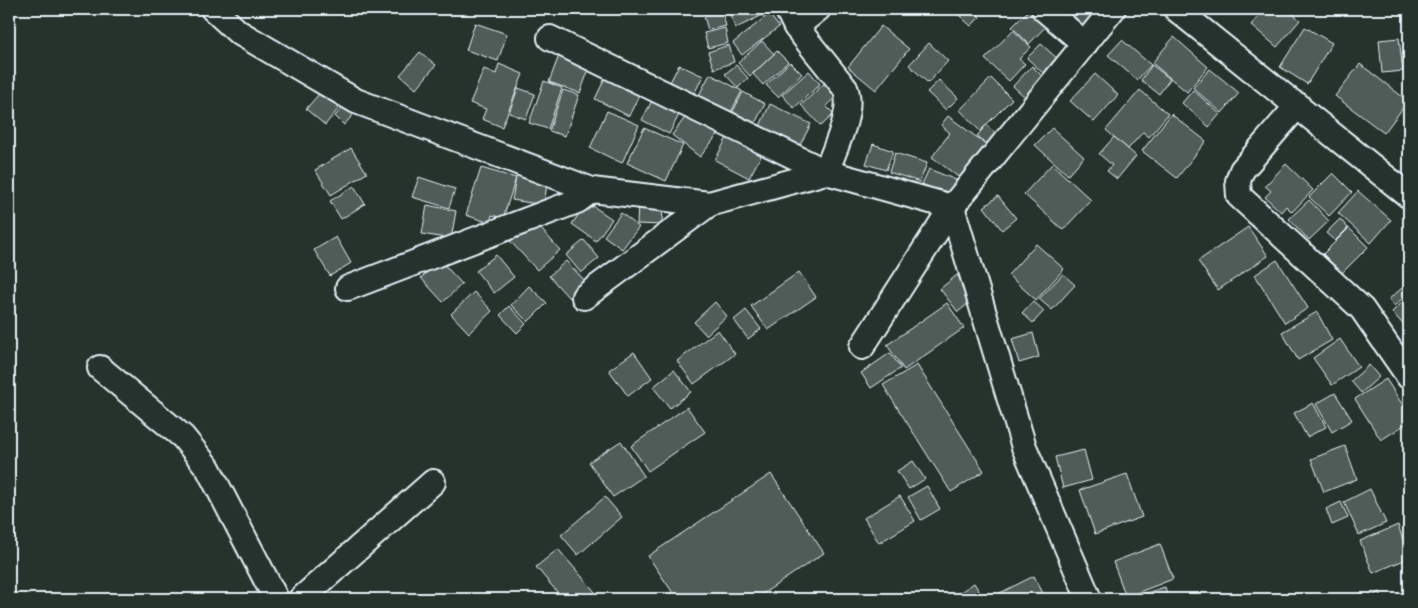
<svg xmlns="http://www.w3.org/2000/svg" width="1418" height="608" font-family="'Patrick Hand',sans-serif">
<rect width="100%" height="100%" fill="#26332d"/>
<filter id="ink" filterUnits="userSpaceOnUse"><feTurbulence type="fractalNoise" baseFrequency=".02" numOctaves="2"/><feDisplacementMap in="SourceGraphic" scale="10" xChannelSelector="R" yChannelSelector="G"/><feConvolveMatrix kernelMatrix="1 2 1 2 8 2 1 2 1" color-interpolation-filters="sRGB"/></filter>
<g filter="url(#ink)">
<g fill="#505c59" stroke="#e8f1f8">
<path d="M721,9L726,26L708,30L703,13Z"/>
<path d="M727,9H775L736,28Z"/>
<path d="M952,9H971L980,17L971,26Z"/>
<path d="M973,9H984L979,14Z"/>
<path d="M1030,9H1039L1051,21L1029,44L1012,27Z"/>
<path d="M1067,9H1102L1084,27Z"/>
<path d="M1265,9H1287L1300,20L1277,47L1251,25Z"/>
<path d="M769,14L779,27L742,55L733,43Z"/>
<path d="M475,23L507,34L498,61L466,50Z"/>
<path d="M881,26L909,49L876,90L848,67Z"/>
<path d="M1305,27L1332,43L1307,84L1280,67Z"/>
<path d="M725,28L728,43L708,48L704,33Z"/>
<path d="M1013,30L1031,47L1019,59L1025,64L1009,81L985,59Z"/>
<path d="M1174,37L1208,67L1187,92L1152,63Z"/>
<path d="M1399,38L1403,71L1382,73L1379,40Z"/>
<path d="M1122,40L1151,65L1137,80L1108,55Z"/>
<path d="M762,41L774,54L750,76L738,63Z"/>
<path d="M929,43L948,61L928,83L909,65Z"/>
<path d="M1041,44L1060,61L1046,76L1027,58Z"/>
<path d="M729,45L734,62L714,69L708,52Z"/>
<path d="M561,50L592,61L580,93L549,82Z"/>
<path d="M777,51L788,62L763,85L753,74Z"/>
<path d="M420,52L436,65L416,89L400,75Z"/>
<path d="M790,62L802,74L778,97L766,85Z"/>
<path d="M499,64L523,74L502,127L482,119L486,109L470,103L484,69L496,74Z"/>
<path d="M1360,64L1408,101L1384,133L1335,96Z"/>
<path d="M679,65L703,76L692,98L668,86Z"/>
<path d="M736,65L748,78L738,88L725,74Z"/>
<path d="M1152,65L1170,79L1159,94L1141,80Z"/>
<path d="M1032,66L1044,78L1025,97L1013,86Z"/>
<path d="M1210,69L1239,93L1222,113L1193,88Z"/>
<path d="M609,70L643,87L629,116L595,99Z"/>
<path d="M809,71L820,84L794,108L782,95Z"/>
<path d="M710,74L742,91L730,114L698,97Z"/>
<path d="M1095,74L1118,95L1094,122L1070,101Z"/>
<path d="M991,78L1012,99L980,131L960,110Z"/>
<path d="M828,80L840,93L826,106L834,114L821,126L801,105Z"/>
<path d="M939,80L958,98L946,110L927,92Z"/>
<path d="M544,81L562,88L548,129L529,123Z"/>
<path d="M325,87L344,102L325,125L306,109Z"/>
<path d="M518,88L535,94L526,119L509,113Z"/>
<path d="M563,90L579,95L565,136L549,131Z"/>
<path d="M1140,90L1168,114L1149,137L1143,132L1128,149L1106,130Z"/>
<path d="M1193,90L1220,114L1209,127L1182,103Z"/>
<path d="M743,92L765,104L752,129L730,117Z"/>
<path d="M655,95L682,109L669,134L642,120Z"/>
<path d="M349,101L358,109L344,125L335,116Z"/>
<path d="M770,104L811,124L799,147L759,128Z"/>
<path d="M607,111L639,125L622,163L590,148Z"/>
<path d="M689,112L718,134L700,157L672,135Z"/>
<path d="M1171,114L1206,141L1177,178L1142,151Z"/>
<path d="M948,116L987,145L961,179L932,157L950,133L941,125Z"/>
<path d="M986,125L997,134L988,145L977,136Z"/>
<path d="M644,128L683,145L666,181L627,163Z"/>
<path d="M1052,128L1084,157L1068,175L1035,145Z"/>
<path d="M729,134L763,152L749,178L715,160Z"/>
<path d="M1114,137L1136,156L1117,179L1107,171L1112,165L1099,154Z"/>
<path d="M873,144L893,151L886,170L866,164Z"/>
<path d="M351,148L367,173L331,195L315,170Z"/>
<path d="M895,153L927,163L920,182L889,172Z"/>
<path d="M1052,164L1091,200L1063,230L1024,194Z"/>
<path d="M1286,164L1313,190L1292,212L1286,206L1281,212L1265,197L1271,191L1265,186Z"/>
<path d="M481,168L516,178L503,218L492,215L490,223L466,215Z"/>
<path d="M929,169L956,180L949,196L922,184Z"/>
<path d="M517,172L548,177L544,205L512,200Z"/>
<path d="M1333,173L1352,192L1329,216L1309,197Z"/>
<path d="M419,177L455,189L449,208L412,197Z"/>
<path d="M354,186L365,204L341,219L330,201Z"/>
<path d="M1358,191L1391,220L1371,243L1338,213Z"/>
<path d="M998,196L1016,218L1002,230L984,207Z"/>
<path d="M1309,200L1329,221L1309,240L1289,219Z"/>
<path d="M587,202L612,219L596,241L572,224Z"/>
<path d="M638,204L663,205L662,225L637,224Z"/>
<path d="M427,205L456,211L451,239L422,234Z"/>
<path d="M621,213L639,227L622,249L604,236Z"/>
<path d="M1340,219L1348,228L1335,241L1326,233Z"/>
<path d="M533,220L560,250L537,270L510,241Z"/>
<path d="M1248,227L1268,256L1218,290L1198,261Z"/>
<path d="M1349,228L1368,247L1342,273L1323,254Z"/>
<path d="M336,237L351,263L330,276L314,250Z"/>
<path d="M584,240L599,258L581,273L566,255Z"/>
<path d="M1036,244L1064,269L1036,300L1008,275Z"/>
<path d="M496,255L514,277L494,293L476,271Z"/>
<path d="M1409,258V269L1404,264Z"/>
<path d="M440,260L462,284L443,302L421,278Z"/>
<path d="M1277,260L1308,308L1285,323L1255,275Z"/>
<path d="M566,261L586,282L569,298L549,276Z"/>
<path d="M799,272L816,297L768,330L751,306Z"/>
<path d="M1063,274L1075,285L1052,310L1039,299Z"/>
<path d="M957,275L975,298L958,312L940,289Z"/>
<path d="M1407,284L1409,293L1394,306L1389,299Z"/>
<path d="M529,286L547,303L528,322L511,305Z"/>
<path d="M474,292L492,311L469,333L451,314Z"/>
<path d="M1409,296V331L1392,312Z"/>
<path d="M1033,301L1044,311L1033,323L1022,313Z"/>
<path d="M715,302L727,316L706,335L694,322Z"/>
<path d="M947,303L964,328L904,370L887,345Z"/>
<path d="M509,306L526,324L517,333L500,315Z"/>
<path d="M746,310L761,329L748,339L734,320Z"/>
<path d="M1317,312L1332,340L1298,360L1282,332Z"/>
<path d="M718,330L735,354L694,384L677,361Z"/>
<path d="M1033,333L1039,357L1019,363L1012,339Z"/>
<path d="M1340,339L1359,367L1332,385L1313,358Z"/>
<path d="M634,352L652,378L628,396L609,370Z"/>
<path d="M890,353L901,368L871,388L861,373Z"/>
<path d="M917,365L984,471L951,492L883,385Z"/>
<path d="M1369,365L1379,377L1361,393L1351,381Z"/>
<path d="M674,370L691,392L670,408L653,387Z"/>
<path d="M1386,379L1409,415V422L1381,440L1355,399Z"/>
<path d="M1335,393L1352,420L1332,432L1316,404Z"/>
<path d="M1313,403L1326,427L1307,437L1294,413Z"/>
<path d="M687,407L705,432L648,471L631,446Z"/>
<path d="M621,441L644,476L613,497L589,462Z"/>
<path d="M1345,446L1357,479L1324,492L1311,459Z"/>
<path d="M1084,450L1092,480L1063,488L1055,457Z"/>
<path d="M913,461L925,479L909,489L897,471Z"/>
<path d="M771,474L824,553L755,599H677L648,556Z"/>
<path d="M1127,474L1142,517L1095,534L1080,490Z"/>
<path d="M927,486L940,509L921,520L908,497Z"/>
<path d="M1370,489L1386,523L1359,535L1344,502Z"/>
<path d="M900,496L915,521L879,543L864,518Z"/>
<path d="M605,497L622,517L578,555L561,535Z"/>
<path d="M1341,502L1348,518L1332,525L1326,509Z"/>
<path d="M1398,525L1409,558L1373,573L1360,541Z"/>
<path d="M1160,544L1173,579L1126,597L1113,562Z"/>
<path d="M558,549L601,599H563L536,567Z"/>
<path d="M1034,576L1046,599H996L994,596Z"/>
<path d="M974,583L984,599H950Z"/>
<path d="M1165,587L1168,599H1141L1139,595Z"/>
<path d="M1380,592L1383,599H1364Z"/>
</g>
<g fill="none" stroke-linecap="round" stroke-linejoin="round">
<defs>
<g id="minor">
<path d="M213,9L238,32L356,101L592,190L709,204L826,172L952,207L1024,447L1089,599"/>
<path d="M1044,9L1085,44"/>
<path d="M1176,9L1409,196"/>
<path d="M796,27L818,9"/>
<path d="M550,38L826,172C834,150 855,109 845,88L796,27L787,9"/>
<path d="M1298,105L1242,170L1238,181L1239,196L1362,309L1409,377"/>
<path d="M348,288L577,201L592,190"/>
<path d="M584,297L709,204"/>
<path d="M862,347L952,207L1113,9"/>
<path d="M100,368L183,437L208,468L276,599"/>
<path d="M301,599L433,482"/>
</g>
</defs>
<use href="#minor" stroke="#e8f1f8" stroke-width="28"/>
<use href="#minor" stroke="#26332d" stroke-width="24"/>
</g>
</g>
<rect width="1418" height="608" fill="none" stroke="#26332d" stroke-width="30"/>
<rect x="15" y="15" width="1388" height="578" fill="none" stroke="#e8f1f8" stroke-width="2" filter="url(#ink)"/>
</svg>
